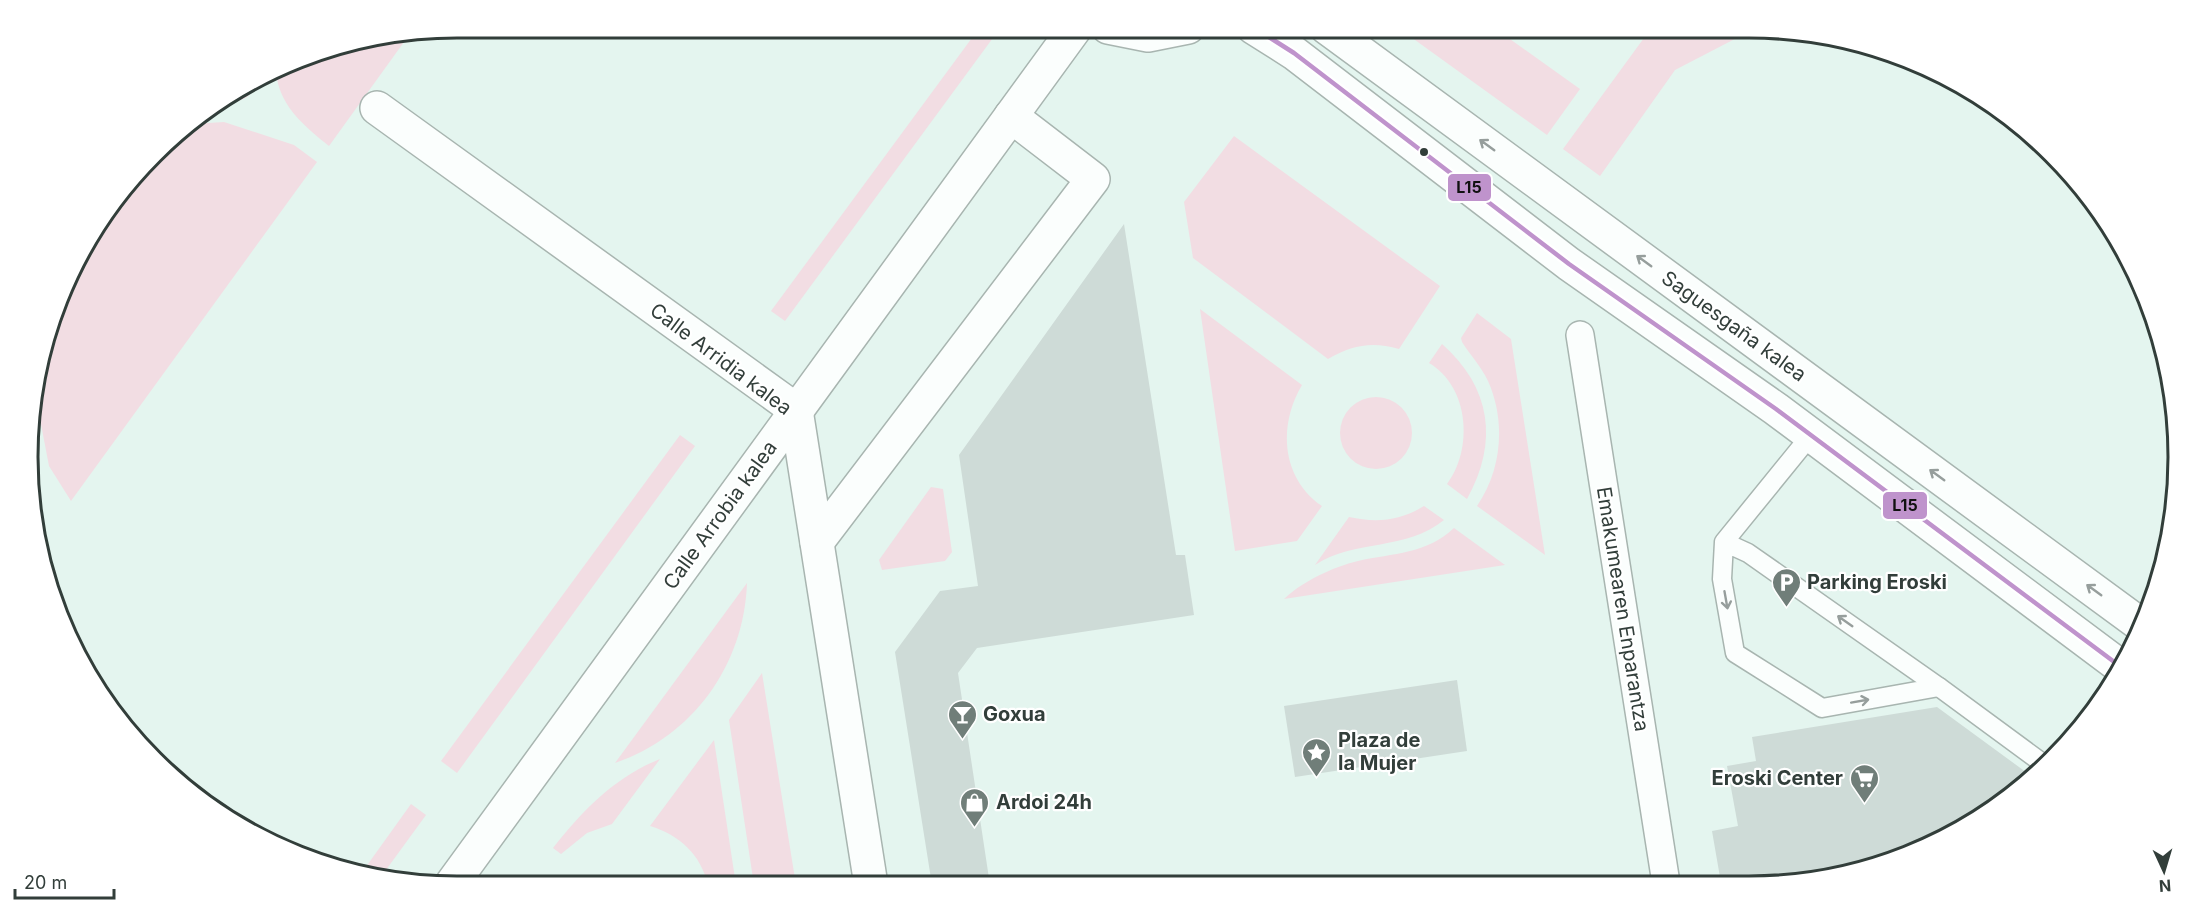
<svg xmlns="http://www.w3.org/2000/svg" width="2206" height="913" font-family="Inter,sans-serif">
<rect width="100%" height="100%" fill="#e4f5ef"/>
<g fill="#f2dde3">
<path d="M980,27H993L998,31L785,321L771,311Z"/>
<path d="M1397,27H1493L1580,89L1547,135Z"/>
<path d="M1652,27L1756,28L1675,70L1600,176L1563,149Z"/>
<path d="M409,35L329,146C304,126 277,104 276,69L318,50Z"/>
<path d="M257,78C255,97 239,106 222,99Z"/>
<path d="M224,122L294,145L317,162L71,501L49,466L40,419L36,376L50,318L84,242L174,133L192,124Z"/>
<path d="M1234,136L1440,286L1399,349C1372,341 1352,345 1328,359L1193,258L1184,202Z"/>
<path d="M1200,309L1302,385C1278,425 1281,478 1322,506L1297,541L1235,551Z"/>
<path d="M1477,313L1511,339L1545,555L1477,506C1502,470 1506,421 1488,381C1481,366 1470,355 1462,342L1461,338Z"/>
<path d="M1442,344C1491,387 1499,442 1467,499L1447,484C1473,450 1470,387 1429,363Z"/>
<circle cx="1376" cy="433" r="36"/>
<path d="M680,435L695,446L457,773L441,761Z"/>
<path d="M931,487L943,489L952,552L945,561L882,570L879,560Z"/>
<path d="M1424,506L1444,520C1406,551 1355,539 1315,565L1349,517C1376,523 1400,521 1424,506Z"/>
<path d="M1454,528L1505,565L1284,599C1303,581 1333,567 1358,561C1393,553 1427,554 1454,528Z"/>
<path d="M747,583C744,665 693,736 615,763Z"/>
<path d="M762,673L796,885H754L729,720Z"/>
<path d="M714,740L736,885H708C701,855 680,835 650,826Z"/>
<path d="M660,759L612,824L587,833L561,854L553,848C583,810 615,777 660,759Z"/>
<path d="M411,804L426,815L383,874L363,871Z"/>
</g>
<g fill="#cedbd7">
<path d="M1124,224L1176,555H1185L1194,615L977,648L958,673L990,885H932L895,652L940,591L978,586L959,455Z"/>
<path d="M1457,680L1467,751L1295,777L1284,706Z"/>
<path d="M1937,707L2034,778L1914,853L1806,882L1721,883L1712,831L1738,826L1727,766L1756,761L1752,737Z"/>
</g>
<g fill="none" stroke-linecap="round" stroke-linejoin="round">
<defs>
<g id="service">
<path d="M1724,542L1748,553L1939,687L1822,708L1735,653L1722,579L1724,542L1811,435"/>
<path d="M1939,687L2045,765"/>
</g>
<path id="pedestrian" d="M1580,335L1666,883"/>
<g id="minor">
<path d="M377,108L796,410"/>
<path d="M817,542L1093,179L1011,116"/>
</g>
<g id="tertiary">
<path d="M1108,27L1148,35L1188,27"/>
<path d="M1253,27L1294,53L1569,264L1776,409L2121,667"/>
<path d="M1326,27L2141,625"/>
<path d="M796,410L871,885"/>
<path d="M451,885L1076,27"/>
</g>
</defs>
<use href="#service" stroke="#a8b5b0" stroke-width="21"/>
<use href="#pedestrian" stroke="#a8b5b0" stroke-width="30"/>
<use href="#minor" stroke="#a8b5b0" stroke-width="36"/>
<use href="#tertiary" stroke="#a8b5b0" stroke-width="36"/>
<use href="#service" stroke="#fbfefd" stroke-width="18"/>
<use href="#pedestrian" stroke="#fbfefd" stroke-width="27"/>
<use href="#minor" stroke="#fbfefd" stroke-width="33"/>
<use href="#tertiary" stroke="#fbfefd" stroke-width="33"/>
<defs>
<g id="bus-1">
<path d="M1108,27L1148,35L1188,27"/>
<path d="M1253,27L1294,53L1569,264L1776,409L2121,667"/>
</g>
</defs>
<use href="#bus-1" stroke="#fff" stroke-width="9"/>
<use href="#bus-1" stroke="#bf93cc" stroke-width="4.5"/>
</g>
<defs><path id="oneway-shaft" d="M-6 0H5M1.5-3L5.5 0L1.5 3" fill="none" stroke-width="1.6" stroke-linecap="round" stroke-linejoin="round" transform="scale(1.5)"/></defs>
<g stroke="#969e9c">
<use href="#oneway-shaft" transform="translate(1487 145) rotate(-144)"/>
<use href="#oneway-shaft" transform="translate(1644 261) rotate(-144)"/>
<use href="#oneway-shaft" transform="translate(1937 475) rotate(-144)"/>
<use href="#oneway-shaft" transform="translate(2094 590) rotate(-144)"/>
<use href="#oneway-shaft" transform="translate(1726 600) rotate(80)"/>
<use href="#oneway-shaft" transform="translate(1845 621) rotate(-145)"/>
<use href="#oneway-shaft" transform="translate(1860 701) rotate(-10)"/>
</g>
<defs>
<symbol id="parking-pin" viewBox="-11 -11 22 30"><path d="M0 17L-7.5 6A9.5 9.5 0 1 1 7.5 6Z" fill="#707e79" stroke="#fff"/><path d="M-3.5-5.5H1a3.5 3.5 0 0 1 0 7H-1V5.5H-3.5ZM-1-3.4V-.6H.8a1.4 1.4 0 0 0 0-2.8Z" fill="#fff"/></symbol>
<symbol id="bar-pin" viewBox="-11 -11 22 30"><path d="M0 17L-7.5 6A9.5 9.5 0 1 1 7.5 6Z" fill="#707e79" stroke="#fff"/><path d="M-6-5H6L.8 .8V4.5H3.5V6h-7V4.5H-.8V.8Z" fill="#fff"/></symbol>
<symbol id="sight-pin" viewBox="-11 -11 22 30"><path d="M0 17L-7.5 6A9.5 9.5 0 1 1 7.5 6Z" fill="#707e79" stroke="#fff"/><path d="M0-6L1.8-2.2L6-1.7L2.9 1.2L3.7 5.4L0 3.3L-3.7 5.4L-2.9 1.2L-6-1.7L-1.8-2.2Z" fill="#fff"/></symbol>
<symbol id="supermarket-pin" viewBox="-11 -11 22 30"><path d="M0 17L-7.5 6A9.5 9.5 0 1 1 7.5 6Z" fill="#707e79" stroke="#fff"/><path d="M-6-5.5h2.5l.6 2H6L4.5 2H-2.5L-4.4-4H-6ZM-1.5 3.2a1.3 1.3 0 1 0 .1 0ZM3 3.2a1.3 1.3 0 1 0 .1 0Z" fill="#fff"/></symbol>
<symbol id="shop-pin" viewBox="-11 -11 22 30"><path d="M0 17L-7.5 6A9.5 9.5 0 1 1 7.5 6Z" fill="#707e79" stroke="#fff"/><path d="M-5-2.5h2.3a2.7 3.5 0 0 1 5.4 0H5L5.5 6h-11ZM-1.5-2.5h3a1.5 2.3 0 0 0-3 0Z" fill="#fff"/></symbol>
</defs>
<g fill-rule="evenodd">
<use href="#parking-pin" x="1770" y="566" width="33" height="45"/>
<use href="#bar-pin" x="946" y="698" width="33" height="45"/>
<use href="#sight-pin" x="1300" y="736" width="33" height="45"/>
<use href="#supermarket-pin" x="1848" y="762" width="33" height="45"/>
<use href="#shop-pin" x="958" y="786" width="33" height="45"/>
</g>
<circle fill="#323e3a" stroke="#fff" stroke-width="2" cx="1424" cy="152" r="5"/>
<g text-anchor="middle" dominant-baseline="central" stroke-width="4.5" stroke-linejoin="round" paint-order="stroke">
<g font-size="20" fill="#323e3a" stroke="#fff">
<text transform="translate(1734 326) rotate(36)">Saguesgaña kalea</text>
<text transform="translate(721 359) rotate(37)">Calle Arridia kalea</text>
<text transform="translate(720 515) rotate(-54)">Calle Arrobia kalea</text>
<text transform="translate(1623 609) rotate(81)">Emakumearen Enparantza</text>
</g>
<g font-size="20" font-weight="bold" fill="#323e3a" stroke="#fff" text-anchor="start">
<text x="1807" y="582">Parking Eroski</text>
<text x="983" y="714">Goxua</text>
<text x="1338" y="740">Plaza de<tspan x="1338" dy="23">la Mujer</tspan></text>
<text x="1843" y="778" text-anchor="end">Eroski Center</text>
<text x="996" y="802">Ardoi 24h</text>
</g>
</g>
<path d="M0 0H2206V913H0ZM457 38H1749A419 419 0 0 1 2168 457V457A419 419 0 0 1 1749 876H457A419 419 0 0 1 38 457V457A419 419 0 0 1 457 38Z" fill="#fff" fill-rule="evenodd"/>
<path fill="none" stroke="#323e3a" stroke-width="3" d="M457 38H1749A419 419 0 0 1 2168 457V457A419 419 0 0 1 1749 876H457A419 419 0 0 1 38 457V457A419 419 0 0 1 457 38Z"/>
<g stroke="#fff" stroke-width="2">
<rect x="1447" y="173" width="45" height="29" rx="6" fill="#bf93cc"/>
<rect x="1882" y="491" width="46" height="29" rx="6" fill="#bf93cc"/>
</g>
<g font-size="16" text-anchor="middle" font-weight="bold" fill="#111">
<text x="1469" y="193">L15</text>
<text x="1905" y="511">L15</text>
</g>
<g transform="translate(2164 871) rotate(176)" stroke="#ffffff" stroke-width="4.5" paint-order="stroke">
<path d="M0-4.5L10 22L0 15L-10 22Z" fill="#323e3a"/>
<text y="-9" font-size="16" font-weight="bold" text-anchor="middle" fill="#323e3a">N</text>
</g>
<path d="M15 889v9h99v-9" fill="none" stroke="#323e3a" stroke-width="3"/>
<text x="24" y="889" font-size="18" fill="#323e3a" stroke="#ffffff" stroke-width="4.5" paint-order="stroke">20 m</text>
</svg>
